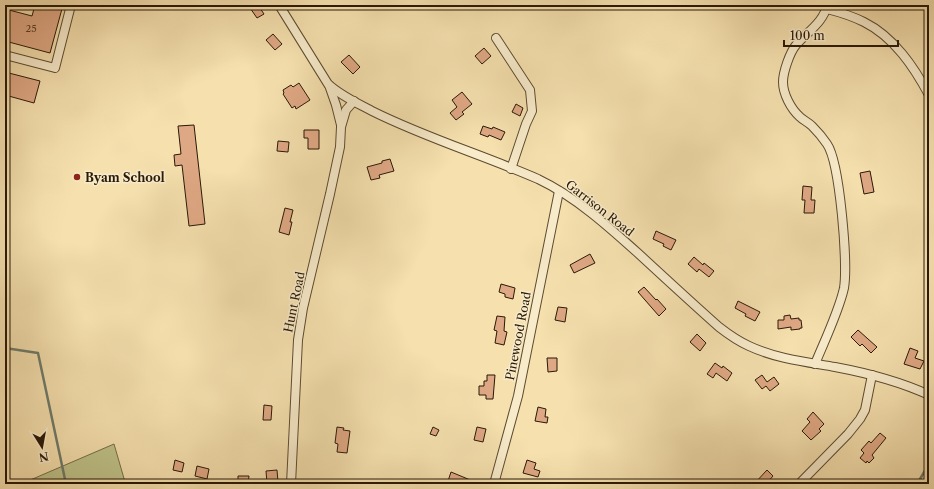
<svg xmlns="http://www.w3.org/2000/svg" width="934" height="489" font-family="'Libre Caslon Text',serif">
<rect width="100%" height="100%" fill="#f5e0ae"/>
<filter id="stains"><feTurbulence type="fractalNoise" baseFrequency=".005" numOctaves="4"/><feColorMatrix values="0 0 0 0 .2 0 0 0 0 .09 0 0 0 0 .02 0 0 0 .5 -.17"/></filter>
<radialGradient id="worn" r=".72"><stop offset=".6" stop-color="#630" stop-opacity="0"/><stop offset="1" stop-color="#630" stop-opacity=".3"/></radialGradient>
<path fill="#bec289" stroke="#746e48" d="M114,444L125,482L123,484H21Z"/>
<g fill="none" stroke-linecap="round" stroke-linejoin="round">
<g stroke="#6e7b6c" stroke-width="2.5">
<path d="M5,348L38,353L66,484"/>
<path d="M917,484L929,464"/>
</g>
</g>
<g fill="#dfa884" stroke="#291907">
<path d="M35,5H63L50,53L5,41V9L32,16Z"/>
<path d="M248,5H258L264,14L257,18Z"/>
<path d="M273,34L282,44L275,50L266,40Z"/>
<path d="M484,48L491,56L482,64L475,56Z"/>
<path d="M349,55L360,67L353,74L341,62Z"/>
<path d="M5,72L40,81L34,103L5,95Z"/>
<path d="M299,83L310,100L296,109L295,106L292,108L283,94L284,93L283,90L291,85L293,87Z"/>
<path d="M462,92L472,104L462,112L464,114L456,120L450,113L457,107L452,100Z"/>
<path d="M516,104L523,108L520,116L512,112Z"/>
<path d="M194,125L205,224L189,226L182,165L175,166L174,155L181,154L178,126Z"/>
<path d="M483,126L492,129L493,127L505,132L501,140L489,135L488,137L480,134Z"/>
<path d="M304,130H319V149H308V138H304Z"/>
<path d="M278,141L289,142L288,152L277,151Z"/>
<path d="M390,159L394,171L379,175L380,178L371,180L367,167L382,163V161Z"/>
<path d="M870,171L874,192L864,194L860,173Z"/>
<path d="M803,186L812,187L811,200H815L814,213H804L805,200H802Z"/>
<path d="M285,208L293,210L290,222H292L289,235L279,232Z"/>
<path d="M656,231L676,240L671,250L663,246L664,244L653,239Z"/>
<path d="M590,254L595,263L574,273L570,265Z"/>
<path d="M694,257L703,265L704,263L714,271L709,277L699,269L697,272L688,264Z"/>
<path d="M501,284L515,288L513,299L505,297V294L499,292Z"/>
<path d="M644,287L656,300L657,299L666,309L659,316L638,292Z"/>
<path d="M738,301L760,312L755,321L745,316L746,314L735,308Z"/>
<path d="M558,307L567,308L565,322L555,320Z"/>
<path d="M790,315L791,319L799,318V320H801L802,328H800V329L791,330V327L778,329V320H784V316Z"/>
<path d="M497,316L505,317L504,331L507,332L504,345L495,343L497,331L494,330Z"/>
<path d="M858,330L877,347L871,353L862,344L860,346L851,337Z"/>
<path d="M697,334L706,343L700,351L690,342Z"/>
<path d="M910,348L918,351L915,358L924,361L920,369L904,364Z"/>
<path d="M547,358H557V371L548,372Z"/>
<path d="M715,363L722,368L723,366L732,373L727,381L716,373L713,378L707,374Z"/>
<path d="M487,375H495L493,399H486V395H479V386H484V381H487Z"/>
<path d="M762,375L767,382L774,377L779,384L770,391L766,386L762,389L755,380Z"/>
<path d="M264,405L272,406L271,420H263Z"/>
<path d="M538,407L546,409L545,417H548L547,423L535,421Z"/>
<path d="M813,412L824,424L819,429L821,431L811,440L802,431L810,422L807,419Z"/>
<path d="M337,427L344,428L343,430L350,431L347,453L337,452L338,444L335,443Z"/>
<path d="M433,427L439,430L436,436L430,434Z"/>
<path d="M477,427L486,429L483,442L474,440Z"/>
<path d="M880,433L886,438L872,455L874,458L869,463L867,461L866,463L860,458L864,453L861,450L869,441L871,443Z"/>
<path d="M175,460L184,463L182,472L173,470Z"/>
<path d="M527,460L536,463L534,469L540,471L538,477L523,473Z"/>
<path d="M197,466L209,469L207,479L195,476Z"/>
<path d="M277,470L278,482L267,483L266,471Z"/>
<path d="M767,470L773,476L766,484H754Z"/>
<path d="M451,472L480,484H448L449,482L448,481Z"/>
<path d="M238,476H249L248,484H238Z"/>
</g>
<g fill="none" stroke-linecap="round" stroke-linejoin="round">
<defs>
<g id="minor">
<path d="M279,5L328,84C341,96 357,103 372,111C426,138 483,155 538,179C576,197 609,227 640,255C666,279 692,303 719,327C728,334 738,341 749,346C777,359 806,362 835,367C867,373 899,381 929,395"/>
<path d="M827,9C839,12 852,16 864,22C894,37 914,67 929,95"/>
<path d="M496,38L530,90L532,111L526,124L511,169"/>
<path d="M5,55L55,68L71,5"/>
<path d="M329,85L336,105L341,125"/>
<path d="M815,364C824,342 839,311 844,288C848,264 840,163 827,144C823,138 817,131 812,126C808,122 803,120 800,117C791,109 783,94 783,82C783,72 790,52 796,45C807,32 824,22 827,5"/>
<path d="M291,484L298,340L303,308L330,194L340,147L341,127L346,110L354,101"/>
<path d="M494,484L518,396L559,191"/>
<path d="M799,484L848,434L860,419L865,410L872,375"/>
</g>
</defs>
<use href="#minor" stroke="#5c4b31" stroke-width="10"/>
<use href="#minor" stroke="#f8ebca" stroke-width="8"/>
</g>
<circle fill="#8f2418" stroke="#f8ebca" stroke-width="1.5" cx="77" cy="177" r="4"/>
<g text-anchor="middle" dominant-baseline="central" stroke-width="3" stroke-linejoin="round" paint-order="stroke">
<g font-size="10" fill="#563d26">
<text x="31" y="28">25</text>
</g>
<g font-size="12" font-weight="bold" fill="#291907" stroke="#f8ebca" text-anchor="start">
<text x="85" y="177">Byam School</text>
</g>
<g font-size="12" fill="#291907" stroke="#f8ebca">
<text transform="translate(600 208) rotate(38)">Garrison Road</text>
<text transform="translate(294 302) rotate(-78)">Hunt Road</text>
<text transform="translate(518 336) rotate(-79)">Pinewood Road</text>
</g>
</g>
<rect width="934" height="489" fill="none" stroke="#f5e0ae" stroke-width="20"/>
<rect x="6" y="6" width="922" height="477" fill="none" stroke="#291907" stroke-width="2"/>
<rect x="10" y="10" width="914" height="469" fill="none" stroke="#291907"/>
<g transform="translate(42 447) rotate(169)" stroke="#f8ebca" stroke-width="3" paint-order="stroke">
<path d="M0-3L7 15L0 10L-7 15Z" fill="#291907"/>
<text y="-6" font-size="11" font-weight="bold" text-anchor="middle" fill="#291907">N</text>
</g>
<path d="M784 40v6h114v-6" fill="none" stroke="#291907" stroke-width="2"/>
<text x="790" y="40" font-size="12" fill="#291907" stroke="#f8ebca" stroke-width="3" paint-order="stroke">100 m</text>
<rect width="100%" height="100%" filter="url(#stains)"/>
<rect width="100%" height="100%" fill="url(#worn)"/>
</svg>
